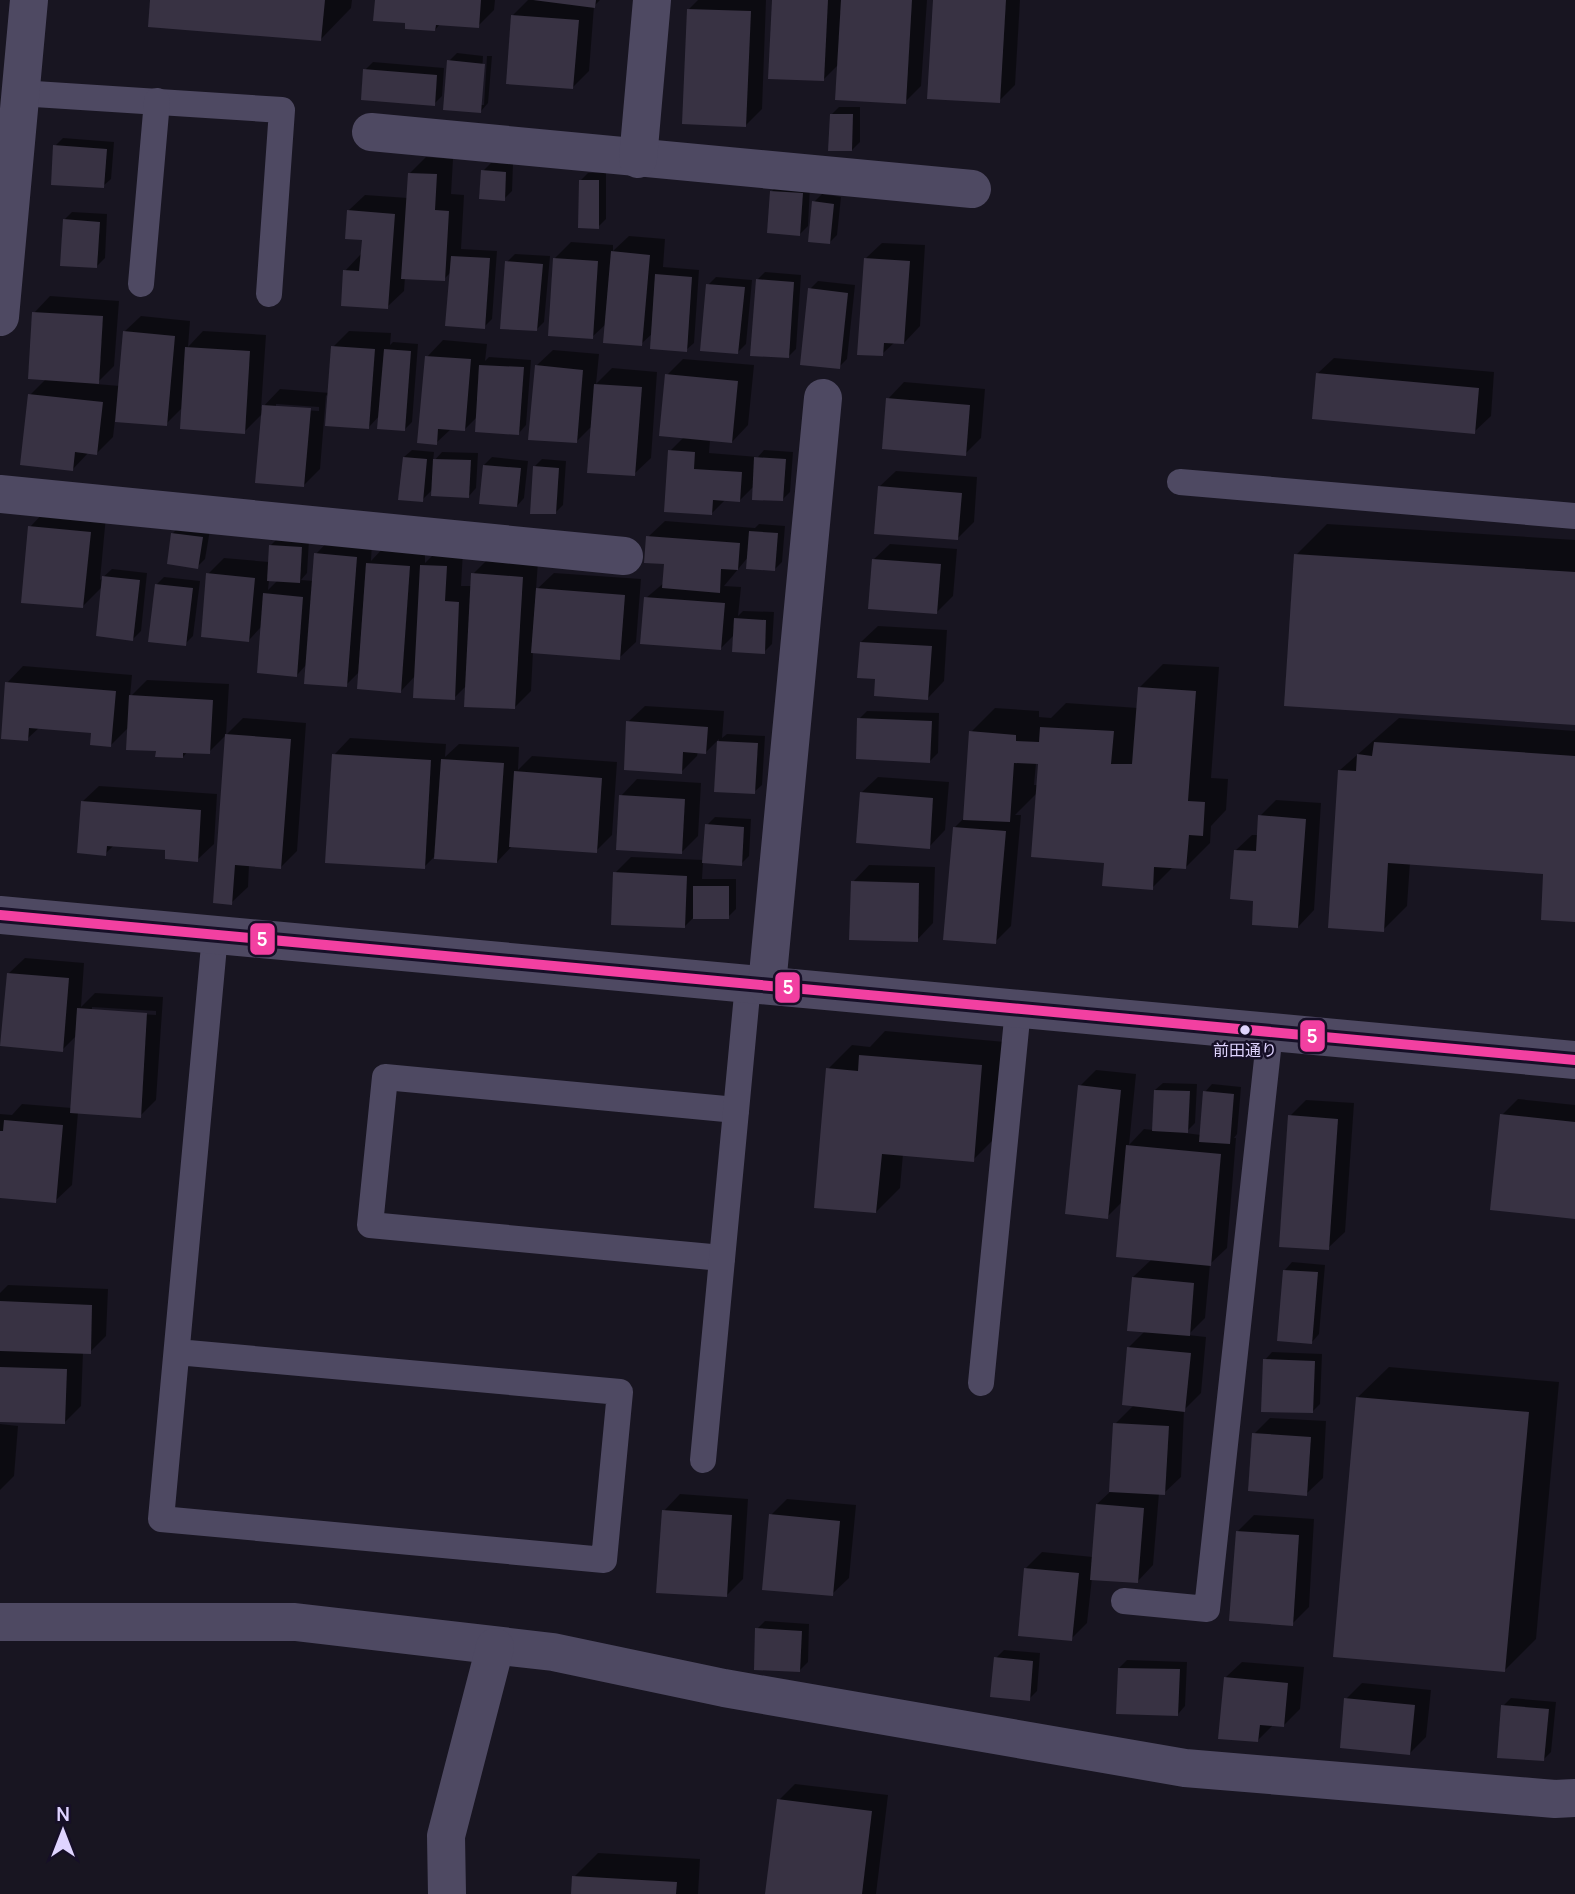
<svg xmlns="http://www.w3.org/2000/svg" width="1575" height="1894" font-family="Manrope,'Noto Sans JP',sans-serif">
<rect width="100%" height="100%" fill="#181521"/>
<g fill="#0007" fill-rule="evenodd">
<path d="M152,0H352L351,8L321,39Z"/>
<path d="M377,0H495L494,10L478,26L440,24L435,30L407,22Z"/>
<path d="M528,0H600L594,6L589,71L573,87L513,15Z"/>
<path d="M698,0H766L762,109L746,125L689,9Z"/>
<path d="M773,0H927L921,86L905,102L839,64L823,80Z"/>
<path d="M934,0H1020L1015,85L999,101Z"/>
<path d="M457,53L483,56L480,105H484L487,56H492L488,103L481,111L449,61Z"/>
<path d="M373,62L444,68L442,96L434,104L365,70Z"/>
<path d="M839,107H860V142L852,150L831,115Z"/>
<path d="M63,138L114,142L111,179L103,186L55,146Z"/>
<path d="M426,157L453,159L451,194L464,195L461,249L497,251L492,319L484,327L451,272L444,279L405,277L404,291L387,307L345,271L361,254L364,238L348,211L365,195L408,198L410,173Z"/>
<path d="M491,163L513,164L512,191L504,199L483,171Z"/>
<path d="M588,173H606V219L598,227L580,181Z"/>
<path d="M779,184L810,185L808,226L800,234L771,192Z"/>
<path d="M822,194L841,197L837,235L829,243L814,202Z"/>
<path d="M72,212L107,214L105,258L97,266L64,220Z"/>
<path d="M629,236L665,239L663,267L699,270L694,343L686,350L653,333L641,344L606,324L592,337L555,258L571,242L613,245V251Z"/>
<path d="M882,243L925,245L920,326L904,343L895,342L882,354L865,259Z"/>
<path d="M515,254L550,256L544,322L537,329L507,262Z"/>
<path d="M765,272L801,275L796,349L788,357L757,280Z"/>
<path d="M716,277L752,280L746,344L738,352L708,285Z"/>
<path d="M818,281L855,285L847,359L839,367L810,289Z"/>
<path d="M50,296L119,301L114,366L96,384L120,386L124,332L141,316L190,321L188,347L203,331L266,335L261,409L280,389L330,393L333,347L349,331L391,333L390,345L393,342L418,344L412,422L405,429L380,415L369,427L326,395L320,469L303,486L263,413L244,432L183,407L166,424L115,420L113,437L97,453L89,452L73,469L30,395L46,379L34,313ZM276,404L319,407V411L276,408Z"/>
<path d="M443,340L487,344L485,361L489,357L531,360L526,425L519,433L477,417L465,429H451L436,443L427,357Z"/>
<path d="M553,350L599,354L596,384L612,368L657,372L651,458L634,474L593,425L576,442L536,366Z"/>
<path d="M1334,358L1494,372L1491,416L1474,432L1317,374Z"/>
<path d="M683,359L754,365L748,425L732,442L710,440L709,453L758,457L764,450L793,452L790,492L782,500L754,486L740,500L726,499L711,514L670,451L684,437L667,375Z"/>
<path d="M904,382L985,389L981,438L965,454L888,399Z"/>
<path d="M412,450L434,452L433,462L442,452L478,453L476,488L469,496L433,489L422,500L404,457Z"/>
<path d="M492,457L528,461L524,498L517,506L484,465Z"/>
<path d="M542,459L566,461L563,505L555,513L534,467Z"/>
<path d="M896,471L977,477L974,522L958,538L879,487Z"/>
<path d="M46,510L106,516L100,580L112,569L147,573L141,631L133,639L103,586L83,606L30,527Z"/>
<path d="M665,521L755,528L759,524L785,526L782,562L774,570L749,556L724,586L741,587L738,616L743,611L774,612L772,644L764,652L735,634L720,649L646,598L665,582L666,562L648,537Z"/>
<path d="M1327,524L1575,540V723L1296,555Z"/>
<path d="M180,526L210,530L205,559L197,567L172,534Z"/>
<path d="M332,537L372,541L371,561L384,547L425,550V563L438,550L463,551L461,586H472L473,574L489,558L538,561L536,590L554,573L641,579L636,642L619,658L533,651L531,691L515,707L467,685L454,698L416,675L401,691L360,671L346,685L307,664L297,675L262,626L249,640L208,574L224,558L269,562L270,546L278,538L309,540L307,573L301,580L314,581L316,554ZM269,580H278L268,590Z"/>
<path d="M890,544L957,549L953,596L936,613L873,560Z"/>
<path d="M164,577L200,581L193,636L185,644L156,585Z"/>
<path d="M878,626L947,630L944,681L928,698L877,678L861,642Z"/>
<path d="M1163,664L1219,667L1211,778L1228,779L1226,810L1211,826L1210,843L1186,867L1174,866L1152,888L1106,861L1037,793L1015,815H1021L1011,926L995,942L955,827L965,817L971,732L995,708L1039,711V717L1051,718L1066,703L1138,708L1139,688ZM1036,763H1040L1038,785H1034Z"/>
<path d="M23,666L132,675L130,697L147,680L229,684L226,735L243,718L306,723L297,851L281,867L249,865L248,887L231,903L226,735L209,752L188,751L183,757L158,750L129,727L111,745L93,731L40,727L27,739L7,683Z"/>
<path d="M645,706L724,711L722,738L727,734L765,736L762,785L754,792L716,790L719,739L706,752L698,751L697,756L681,772L628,722Z"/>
<path d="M867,711L939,713L938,753L930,761L859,719Z"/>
<path d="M1399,718L1575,731V920L1545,872L1410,862L1407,906L1383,930L1340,770Z"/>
<path d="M350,738L446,744L445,757L459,744L519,747L518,770L532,756L617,762L612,835L596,851L513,845L497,862L434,857L424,867L334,755Z"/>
<path d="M878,777L949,782L945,830L929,847L861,793Z"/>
<path d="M637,779L701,783L698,836L682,852L621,796Z"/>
<path d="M99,786L217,794L214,844L197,860L167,849L114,845L105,854L82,802Z"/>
<path d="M1276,800L1321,803L1314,910L1298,927L1255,900L1235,851L1252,835H1259L1260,816Z"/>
<path d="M715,817L751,819L749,856L741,864L703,862L702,879H736V909L728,917H694L684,927L615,873L631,857L704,860L707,825Z"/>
<path d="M869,865L935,867L933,923L917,940L853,882Z"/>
<path d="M25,958L84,963L81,1007L95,993L163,997L156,1100L140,1116L78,1112L72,1185L55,1201L0,1196V1114L12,1115L22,1104L72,1108L77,1035L62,1050L8,974ZM92,1007L156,1011V1015L92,1011Z"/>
<path d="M885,1031L1005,1042L997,1136L973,1160L903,1154L900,1188L876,1212L828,1069L852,1045L870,1047Z"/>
<path d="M1096,1070L1136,1074L1129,1145L1144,1129L1153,1130L1155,1090L1163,1083L1197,1084L1195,1123L1185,1133L1201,1135L1205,1092L1212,1084L1241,1087L1237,1134L1234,1138H1236L1227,1248L1210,1264L1205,1318L1188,1335L1206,1337L1201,1393L1184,1410L1181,1477L1164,1493H1159L1153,1565L1137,1582L1092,1578L1087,1623L1071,1639L1026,1568L1042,1552L1093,1557L1097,1504L1111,1491L1115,1424L1134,1405L1129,1347L1145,1331L1133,1277L1152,1259L1123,1201L1107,1217L1080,1086Z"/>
<path d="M1518,1099L1575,1105V1217L1502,1115Z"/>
<path d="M1306,1100L1354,1103L1345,1232L1328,1248L1290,1116Z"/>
<path d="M1292,1262L1325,1265L1319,1334L1312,1342L1285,1270Z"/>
<path d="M8,1285L108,1289L106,1336L90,1352H83L81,1406L65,1422L0,1420V1293Z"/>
<path d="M1272,1352L1322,1354L1320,1404L1312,1412L1265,1360Z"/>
<path d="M1389,1367L1559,1382L1536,1639L1505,1670L1358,1397Z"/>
<path d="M1270,1418L1326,1421L1323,1478L1306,1494L1254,1434Z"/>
<path d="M0,1424L18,1426L14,1476L0,1490Z"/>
<path d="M680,1494L748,1499L743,1579L726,1596L664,1511Z"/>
<path d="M787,1499L856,1505L849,1578L832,1594L771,1515Z"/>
<path d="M1254,1515L1314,1519L1309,1607L1292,1624L1237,1532Z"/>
<path d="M765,1621L809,1624L808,1662L800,1670L757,1629Z"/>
<path d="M1004,1650L1040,1653L1037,1691L1029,1699L996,1658Z"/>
<path d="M1127,1660L1187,1662L1185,1706L1178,1714L1119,1668Z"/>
<path d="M1242,1662L1304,1667L1300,1709L1284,1725H1273L1258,1740L1225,1678Z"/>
<path d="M1362,1683L1431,1690L1426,1737L1410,1753L1346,1699Z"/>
<path d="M1511,1698L1556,1702L1551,1752L1543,1760L1503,1706Z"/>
<path d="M795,1784L888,1795L876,1894H767L779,1800Z"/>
<path d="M598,1853L700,1859L698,1894H573L574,1877Z"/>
</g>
<g fill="#383243">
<path d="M150,0H325L321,41L148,27Z"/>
<path d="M375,0H481L479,28L436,25L435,31L405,29V23L373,21Z"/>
<path d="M533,0H596L595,8Z"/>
<path d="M772,0H828L824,81L768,79Z"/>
<path d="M841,0H912L906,104L835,100Z"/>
<path d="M933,0H1006L1000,103L927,99Z"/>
<path d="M687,9L751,11L746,127L682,124Z"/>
<path d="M511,15L579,20L573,89L506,84Z"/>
<path d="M447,60L485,64L481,113L443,110Z"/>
<path d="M363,69L437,75L435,106L361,100Z"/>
<path d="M830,114H853L852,151H828Z"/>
<path d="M53,145L107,149L104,188L51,185Z"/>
<path d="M481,170L506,172L505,201L479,199Z"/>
<path d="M408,173L437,174L435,210L449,211L445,281L401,279Z"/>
<path d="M579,180H599V229L578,228Z"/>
<path d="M770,191L803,193L800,236L767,233Z"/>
<path d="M812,201L834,204L830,244L808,242Z"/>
<path d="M347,210L395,214L388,309L341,306L343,270L359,271L362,240L345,239Z"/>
<path d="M63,219L100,222L97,268L60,266Z"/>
<path d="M611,251L650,255L642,346L603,343Z"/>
<path d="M451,256L490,258L485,329L445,326Z"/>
<path d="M553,258L598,261L593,339L548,336Z"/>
<path d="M864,258L910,261L904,344L884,343L883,356L857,355Z"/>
<path d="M505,261L543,264L537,331L500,329Z"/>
<path d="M655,274L692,277L687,352L650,349Z"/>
<path d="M756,279L794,282L789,358L750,356Z"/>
<path d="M706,284L745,287L738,354L700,351Z"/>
<path d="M808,288L848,293L840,369L800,365Z"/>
<path d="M32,312L103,316L99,384L28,379Z"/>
<path d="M123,331L175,336L167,426L115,422Z"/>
<path d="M331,346L375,349L369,429L325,426Z"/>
<path d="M185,347L250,351L245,434L180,429Z"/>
<path d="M384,349L411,351L405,431L377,429Z"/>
<path d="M425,356L471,359L465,431L438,429L437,445L417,443Z"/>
<path d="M479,365L524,367L519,435L475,432Z"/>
<path d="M535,365L583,370L577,443L528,440Z"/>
<path d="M1316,373L1479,388L1475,434L1312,419Z"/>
<path d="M665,374L738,381L732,443L659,436Z"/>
<path d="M594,384L642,387L635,476L587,473Z"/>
<path d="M28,394L103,402L97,455L75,452L73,471L20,465Z"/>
<path d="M886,398L970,405L966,456L882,449Z"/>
<path d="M262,405L311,408L304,487L255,483Z"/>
<path d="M668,450L695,452L694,469L742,472L740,502L713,500L712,515L664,512Z"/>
<path d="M403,457L427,459L423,502L398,500Z"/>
<path d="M754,457L786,459L783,501L752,500Z"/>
<path d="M433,459L471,460L469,498L431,496Z"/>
<path d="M483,465L521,468L517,507L479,504Z"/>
<path d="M533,466L559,468L556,514H530Z"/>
<path d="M878,486L962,493L958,540L874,534Z"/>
<path d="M28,526L91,532L83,608L21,603Z"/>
<path d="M749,531L778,533L775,571L746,569Z"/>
<path d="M171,533L203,537L198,569L167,564Z"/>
<path d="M646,536L740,543L738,570L721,569L720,593L662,588L664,564L644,563Z"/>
<path d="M269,545L302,547L300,583L267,581Z"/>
<path d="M314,553L357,557L347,687L304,684Z"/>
<path d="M1294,554L1575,572V725L1284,706Z"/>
<path d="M872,559L941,564L937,614L868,609Z"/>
<path d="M366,563L410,566L401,693L357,689Z"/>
<path d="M420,565L447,566L445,601L459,602L455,700L413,698Z"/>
<path d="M206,573L255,578L249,642L201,637Z"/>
<path d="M471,573L523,577L515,709L464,707Z"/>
<path d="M102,576L140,580L133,641L96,636Z"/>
<path d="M155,584L193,588L186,646L148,642Z"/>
<path d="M536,588L625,595L620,660L531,653Z"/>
<path d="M263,593L303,597L297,677L257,673Z"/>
<path d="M644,597L725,603L721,650L640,644Z"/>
<path d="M734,618L766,620L765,654L732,652Z"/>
<path d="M860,642L932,646L928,700L874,696L875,679L857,678Z"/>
<path d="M5,682L116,691L111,747L90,745L91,733L29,728L28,741L1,739Z"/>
<path d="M1138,687L1196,691L1188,801L1205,802L1203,836L1189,835L1186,869L1154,867L1153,890L1102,886L1104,863L1031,857L1038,764L1014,763L1010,822L963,820L969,731L1016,735V741L1039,742L1040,727L1114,731L1111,764H1132Z"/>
<path d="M129,695L213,700L210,754L183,753V758L155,757L156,751L126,750Z"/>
<path d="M857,718L932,721L930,763L856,759Z"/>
<path d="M626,721L708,727L706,754L683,752L682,774L624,770Z"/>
<path d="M225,734L291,739L281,869L235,865L232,905L213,903Z"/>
<path d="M717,741L758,743L755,794L714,792Z"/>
<path d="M1374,742L1575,756V922L1541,920L1543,874L1388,863L1384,932L1328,928L1338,770L1356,771L1357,754L1372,756Z"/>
<path d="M332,754L431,760L425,869L325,863Z"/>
<path d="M441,759L504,763L497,863L434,859Z"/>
<path d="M514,771L602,778L597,853L509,847Z"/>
<path d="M860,792L933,798L930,849L856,843Z"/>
<path d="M619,795L685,799L682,854L616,850Z"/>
<path d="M81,801L201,810L198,862L165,859V850L107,846L106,856L77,853Z"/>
<path d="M1258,815L1306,819L1298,928L1252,925L1253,901L1230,899L1234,850L1256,851Z"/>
<path d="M705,824L744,827L742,866L702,863Z"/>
<path d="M953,827L1006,831L996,944L943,940Z"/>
<path d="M613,872L687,876L685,928L611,925Z"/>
<path d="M851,881L919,883L918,942L849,940Z"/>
<rect x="693" y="886" width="36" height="33"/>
<path d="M7,973L69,978L63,1052L0,1046Z"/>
<path d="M77,1008L147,1013L141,1118L70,1113Z"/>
<path d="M859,1055L982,1065L974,1162L882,1154L876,1213L814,1208L826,1068L858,1071Z"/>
<path d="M1078,1085L1121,1090L1108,1219L1065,1214Z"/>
<path d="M1154,1090L1190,1091L1188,1133L1152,1131Z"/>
<path d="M1203,1091L1234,1094L1230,1144L1199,1142Z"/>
<path d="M1500,1114L1575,1122V1219L1490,1210Z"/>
<path d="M1288,1115L1338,1119L1329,1250L1279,1247Z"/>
<path d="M4,1120L63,1125L56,1203L0,1198V1131H3Z"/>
<path d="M1126,1145L1221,1154L1211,1266L1116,1257Z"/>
<path d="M1283,1270L1318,1272L1312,1344L1277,1341Z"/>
<path d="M1132,1277L1194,1283L1190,1336L1127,1331Z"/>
<path d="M0,1301L92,1305L91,1354L0,1351Z"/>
<path d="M1127,1347L1191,1353L1185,1412L1122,1405Z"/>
<path d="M1263,1359L1315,1361L1313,1413L1261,1412Z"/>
<path d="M0,1367L67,1369L65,1424L0,1422Z"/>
<path d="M1356,1397L1529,1412L1505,1672L1333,1657Z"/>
<path d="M1113,1423L1169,1426L1165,1495L1109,1492Z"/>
<path d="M1252,1433L1311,1437L1307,1496L1248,1491Z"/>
<path d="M1096,1504L1144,1508L1138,1583L1090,1580Z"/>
<path d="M662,1510L732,1515L727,1597L656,1593Z"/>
<path d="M769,1514L840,1521L833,1596L762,1590Z"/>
<path d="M1236,1531L1299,1535L1293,1626L1229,1621Z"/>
<path d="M1024,1568L1079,1573L1072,1641L1018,1636Z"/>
<path d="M755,1628L802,1631L800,1672L754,1670Z"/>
<path d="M994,1657L1033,1661L1030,1701L990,1697Z"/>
<path d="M1118,1668L1180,1669L1178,1716L1116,1714Z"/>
<path d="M1224,1677L1288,1683L1284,1727L1260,1725L1258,1742L1218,1739Z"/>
<path d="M1344,1698L1415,1705L1410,1755L1340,1748Z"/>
<path d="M1501,1705L1549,1709L1544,1761L1497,1758Z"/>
<path d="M777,1799L872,1811L862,1894H765Z"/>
<path d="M572,1876L677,1882L676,1894H571Z"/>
</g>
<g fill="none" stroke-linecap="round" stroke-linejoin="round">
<g stroke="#4e4962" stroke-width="26">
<path d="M19,93L282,110L269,294"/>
<path d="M141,284L157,101"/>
<path d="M1180,482L1575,516"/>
<path d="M722,1258L370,1225L385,1077L736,1110"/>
<path d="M177,1352L620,1392L604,1560L161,1519L215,935"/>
<path d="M981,1383L1018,1009"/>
<path d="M703,1460L748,984"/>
<path d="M1124,1601L1207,1609L1270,1032"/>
</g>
<g stroke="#4e4962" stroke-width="38">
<path d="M371,132L972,189"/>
<path d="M638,159L652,0"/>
<path d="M0,317L29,0"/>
<path d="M0,494L624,556"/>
<path d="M0,915L1575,1060"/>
<path d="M767,985L823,398"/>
<path d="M0,1622H295L553,1652L724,1688L1185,1768L1555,1799L1575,1798"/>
<path d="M447,1894L446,1836L495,1647"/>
</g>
<defs>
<path id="bus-1" d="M0,915L1575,1060"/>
</defs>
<use href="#bus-1" stroke="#160f27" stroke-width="16"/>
<use href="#bus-1" stroke="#f240a1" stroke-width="10"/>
</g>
<circle fill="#dfd4ff" stroke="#160f27" stroke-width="2.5" cx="1245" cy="1030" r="6"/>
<g text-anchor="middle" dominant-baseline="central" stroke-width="5" stroke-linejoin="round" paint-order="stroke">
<g font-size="16" fill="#dfd4ff" stroke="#160f27">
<text x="1245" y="1050">前田通り</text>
</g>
</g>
<g stroke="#160f27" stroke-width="2.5">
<rect x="249" y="922" width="27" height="34" rx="7" fill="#f240a1"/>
<rect x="774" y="971" width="27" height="33" rx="7" fill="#f240a1"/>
<rect x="1299" y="1019" width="27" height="34" rx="7" fill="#f240a1"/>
</g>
<g font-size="19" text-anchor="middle" font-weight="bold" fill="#fff">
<text x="262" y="946">5</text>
<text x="788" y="994">5</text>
<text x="1312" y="1043">5</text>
</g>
<g transform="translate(63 1831)" stroke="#160f27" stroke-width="5" paint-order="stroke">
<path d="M0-5L12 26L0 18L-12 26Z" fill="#dfd4ff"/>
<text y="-10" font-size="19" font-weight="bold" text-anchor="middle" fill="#dfd4ff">N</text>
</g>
</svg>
